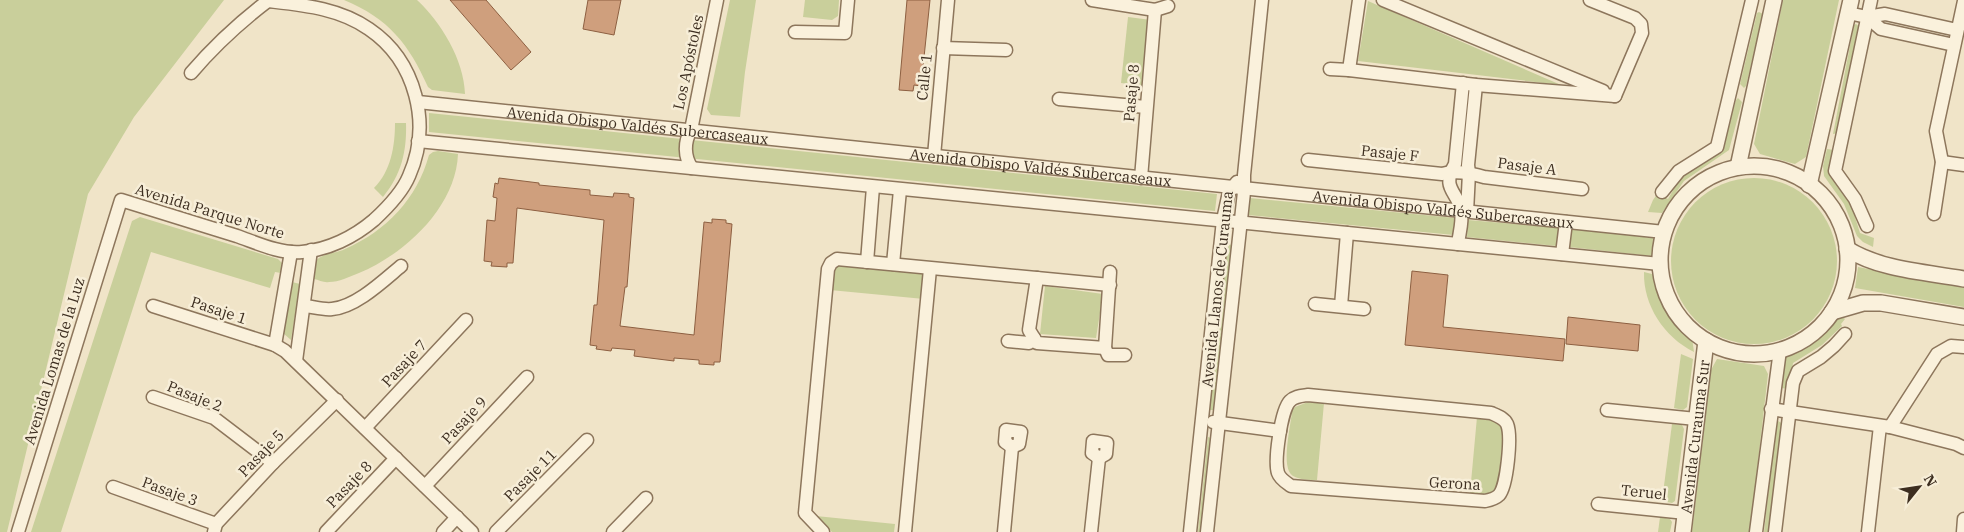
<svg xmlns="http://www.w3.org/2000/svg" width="1964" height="532" font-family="'IBM Plex Serif',serif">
<rect width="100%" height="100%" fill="#f0e4c8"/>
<g fill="#c9cf9b">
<path d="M0,0H224L134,117L88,194L7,532H0Z"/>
<path d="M344,0H417C441,22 464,60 465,94L432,90L428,87C409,44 388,18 344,0Z"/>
<path d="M730,0H756L745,72L740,117L711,115L707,109Z"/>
<path d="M805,0H839L838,16L832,20L803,17Z"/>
<path d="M1783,0H1839L1806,157L1795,164L1760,154L1754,144Z"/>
<path d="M1368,1L1561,85L1358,61Z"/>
<path d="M1759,12L1763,14L1746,86L1744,88L1740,84L1757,13Z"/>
<path d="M1128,17L1151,20L1144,86L1121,83Z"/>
<path d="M1856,24L1860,27L1839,133L1833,134L1854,25Z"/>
<path d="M1738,98L1742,102L1729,150L1684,181L1662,213L1648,212L1653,200L1658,193L1668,199L1675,187V181L1723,146L1736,100Z"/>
<path d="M429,113L1217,194L1215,211L429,132Z"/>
<path d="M395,123H406C407,152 401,175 383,197L374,188C391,171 395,146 395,123Z"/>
<path d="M1827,149L1834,150L1859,214L1855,217L1860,233L1874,238L1873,247L1863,242L1857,236L1844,204L1824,176L1823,166Z"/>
<path d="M438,151L458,154C456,207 405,254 359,273C349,277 339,282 329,282C324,283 319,280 314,279C315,273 313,261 319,258C326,253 337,253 345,249C386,231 417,199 429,155L433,152Z"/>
<circle cx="1754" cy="261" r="83"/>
<path d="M1250,198L1455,218L1454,235L1248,215Z"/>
<path d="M140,217L278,259L282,263L281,273L275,272L270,288L151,252L61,532H31L132,221Z"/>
<path d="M1468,220L1559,228L1557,246L1467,237Z"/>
<path d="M1570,229L1653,238L1652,256L1569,247Z"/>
<path d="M1227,244L1232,245L1215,410H1209Z"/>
<path d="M835,265L920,271L925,274L924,299L830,290L832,270Z"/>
<path d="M1858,267L1964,287V307L1855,288Z"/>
<path d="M1644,272L1652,274L1655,277L1668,309L1675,320L1692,338L1694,352C1664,337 1643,305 1644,272Z"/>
<path d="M292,282L300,284L291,340L283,333Z"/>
<path d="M1045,286L1103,294L1096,338L1040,334Z"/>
<path d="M1841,315L1845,319L1841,324L1842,326L1822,345L1793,363L1789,389L1781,388L1786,357L1824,333Z"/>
<path d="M1681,354L1693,359L1687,407L1683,410L1674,408Z"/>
<path d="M1717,359L1764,366L1768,374L1750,532H1692L1711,370Z"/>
<path d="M1308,402L1324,403L1317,480C1310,480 1300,480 1293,476C1280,468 1291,425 1292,411L1295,407Z"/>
<path d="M1477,417L1497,421L1505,430L1497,488C1490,497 1480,494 1470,493Z"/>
<path d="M1778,421L1783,424L1771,532H1764L1776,423Z"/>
<path d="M1672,424L1682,425L1684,429L1675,501L1672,503L1662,501Z"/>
<path d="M1208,437L1211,438L1202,532H1198Z"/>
<path d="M816,516L895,524L894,532H832Z"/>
<path d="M1660,517L1670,519L1672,522L1670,532H1658Z"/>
</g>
<g fill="#cf9f7d" stroke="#8d5f41">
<path d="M450,0H486L531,52L511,70Z"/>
<path d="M588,0H621L614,35L583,29Z"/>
<path d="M907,0H930L921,86L914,85L913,91L899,90Z"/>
<path d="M499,178L539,183V185L590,190V195L613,197L614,193L629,194V197L634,198L627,287H625L620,326L694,335L704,222L712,223V219L726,220V223L732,224L720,362H714V365L699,364V360L674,358V361L634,356L635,350L612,348L611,351L596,349L597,346L590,345L594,305H597L604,220L517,208L513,263H507V267L491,266L492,262L484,261L487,220L495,221L497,198L493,197L495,183L498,184Z"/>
<path d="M1412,271L1448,275L1443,327L1565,339L1563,361L1405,345Z"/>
<path d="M1568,317L1640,325L1638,351L1566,344Z"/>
</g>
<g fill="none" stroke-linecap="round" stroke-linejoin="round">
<defs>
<g id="minor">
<path d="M1092,0L1155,10L1168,6"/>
<path d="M1383,0L1603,91"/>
<path d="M1590,0L1635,18L1641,24L1642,33L1615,96"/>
<path d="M1848,13L1867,17L1885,14L1957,30"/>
<path d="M1867,17L1881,29L1954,45"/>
<path d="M795,32L845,33L848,0"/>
<path d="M943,48L1006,50"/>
<path d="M1330,69L1349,70L1476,85L1615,96"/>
<path d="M1349,70L1359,0"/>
<path d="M191,73C215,45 240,22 269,0"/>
<path d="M1059,99L1146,107"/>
<path id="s1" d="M418,102L1664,232"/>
<path d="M418,141L1660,264"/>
<path d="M934,156L948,0"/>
<path d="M1308,160L1442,174C1456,170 1470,173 1484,177L1582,189"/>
<path d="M1942,162L1964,165"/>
<path d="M692,168C684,157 684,142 691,130L717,0"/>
<path d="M1141,178L1155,10"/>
<path d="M1662,192L1679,171L1717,147L1752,0"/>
<path d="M1467,212L1469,173L1468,165L1476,85"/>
<path d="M1934,214L1942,162L1936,131L1964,1"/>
<path d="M1867,226L1855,199L1835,171L1871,0"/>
<path d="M1458,244C1459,234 1463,222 1461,212C1459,191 1440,190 1455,164L1463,83"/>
<path d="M1562,254L1566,222"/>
<path d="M867,262L873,187"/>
<path d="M893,264L900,190"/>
<path d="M1110,272L1105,348L1108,355H1125"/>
<path d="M1037,278L1029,330L1037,343L1105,348"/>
<path d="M1315,304L1364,309"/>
<path d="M153,306L275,345L285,351L472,532"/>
<path d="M305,306C314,307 323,310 332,309C356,307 383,281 401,266"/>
<path d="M1341,306L1347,233"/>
<path d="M1008,341L1029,343L1034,338"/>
<path d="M275,345L291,252"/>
<path d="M296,361L311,250"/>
<path d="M1308,395L1491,413C1498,416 1504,418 1507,424C1512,436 1507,486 1499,495C1495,499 1490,500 1485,501L1291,486C1287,483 1280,479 1278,473C1274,461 1281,410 1290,401C1295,396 1301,396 1308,395Z"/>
<path d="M153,397L214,418L273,463"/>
<path d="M1771,409L1890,427L1956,444L1964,448"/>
<path d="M1607,410L1696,419"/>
<path d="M1213,422L1280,431"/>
<path d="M1890,427L1937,354L1951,346L1964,347"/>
<path d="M365,428L466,320"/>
<path d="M1006,430L1021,432L1019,444L1012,447L1005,442Z"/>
<path d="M1093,441L1107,443L1106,454L1099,458L1092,453Z"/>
<path d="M425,486L527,377"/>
<path d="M113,487L216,524"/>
<path d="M1598,504L1686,513"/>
<path d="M18,532L121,200C160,212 198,224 237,236C257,243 280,254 302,252C328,250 354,237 374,220C387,208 402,193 409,176C432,124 416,61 369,29C339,8 303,5 268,1"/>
<path d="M214,532L216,524L273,463L337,400"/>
<path d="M326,532L396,458"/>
<path d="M443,532L457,517"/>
<path d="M496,532L587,440"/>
<path d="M613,532L646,498"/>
<path d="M823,532L805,513L828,269L831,263L837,259L1110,285"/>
<path d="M905,532L930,269"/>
<path d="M1004,532L1012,447"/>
<path d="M1091,532L1099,458"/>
<path d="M1190,532L1223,220L1229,192L1237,182"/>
<path d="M1207,532L1244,192V175L1262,0"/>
<path d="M1756,532L1780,350"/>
<path d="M1775,532L1793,383L1798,371L1821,357L1834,346L1845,334"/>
<path d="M1868,532L1880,426"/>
<path d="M1963,532L1964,519"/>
</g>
<g id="tertiary">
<circle cx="1754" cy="260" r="94"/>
<path d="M1738,167L1774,0"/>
<path d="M1809,185L1851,0"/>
<path d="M1847,249C1881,270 1925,272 1964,279"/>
<path d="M1832,312L1863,303H1881L1964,317"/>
<path id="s2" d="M1683,532L1706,341"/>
</g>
</defs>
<use href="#minor" stroke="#8d765c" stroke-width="15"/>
<use href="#tertiary" stroke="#8d765c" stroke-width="18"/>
<use href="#minor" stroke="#faf1dc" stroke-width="12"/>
<use href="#tertiary" stroke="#faf1dc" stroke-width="15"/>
</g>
<g text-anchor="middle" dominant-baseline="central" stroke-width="5" stroke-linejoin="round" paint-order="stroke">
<g font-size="15" fill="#3d2e20" stroke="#f7eed8">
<text transform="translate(688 62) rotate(-78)">Los Apóstoles</text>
<text transform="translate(924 77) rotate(-84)">Calle 1</text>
<text transform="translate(1131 93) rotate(-85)">Pasaje 8</text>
<text stroke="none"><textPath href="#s1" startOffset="221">Avenida Obispo Valdés Subercaseaux</textPath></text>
<text transform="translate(1390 153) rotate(6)">Pasaje F</text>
<text transform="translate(1527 166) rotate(7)">Pasaje A</text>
<text stroke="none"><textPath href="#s1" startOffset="626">Avenida Obispo Valdés Subercaseaux</textPath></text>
<text stroke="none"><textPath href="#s1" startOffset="1031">Avenida Obispo Valdés Subercaseaux</textPath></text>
<text transform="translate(210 211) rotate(17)">Avenida Parque Norte</text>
<text transform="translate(1217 289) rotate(-84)">Avenida Llanos de Curauma</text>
<text transform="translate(219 310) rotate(18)">Pasaje 1</text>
<text transform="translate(54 361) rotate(-73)">Avenida Lomas de la Luz</text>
<text transform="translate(404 363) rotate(-47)">Pasaje 7</text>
<text transform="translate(195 396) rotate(22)">Pasaje 2</text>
<text transform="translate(464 420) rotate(-47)">Pasaje 9</text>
<text stroke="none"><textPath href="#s2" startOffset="96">Avenida Curauma Sur</textPath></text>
<text transform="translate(261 453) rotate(-46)">Pasaje 5</text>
<text transform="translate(530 475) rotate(-45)">Pasaje 11</text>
<text transform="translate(1455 483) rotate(3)">Gerona</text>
<text transform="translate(349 484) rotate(-46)">Pasaje 8</text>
<text transform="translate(170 491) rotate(20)">Pasaje 3</text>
<text transform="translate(1644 492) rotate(6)">Teruel</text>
</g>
</g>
<g transform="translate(1919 487) rotate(60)" stroke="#f7eed8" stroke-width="4" paint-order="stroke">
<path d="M0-4L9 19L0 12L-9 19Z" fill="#3d2e20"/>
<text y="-8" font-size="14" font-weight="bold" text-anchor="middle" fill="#3d2e20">N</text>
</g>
</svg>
